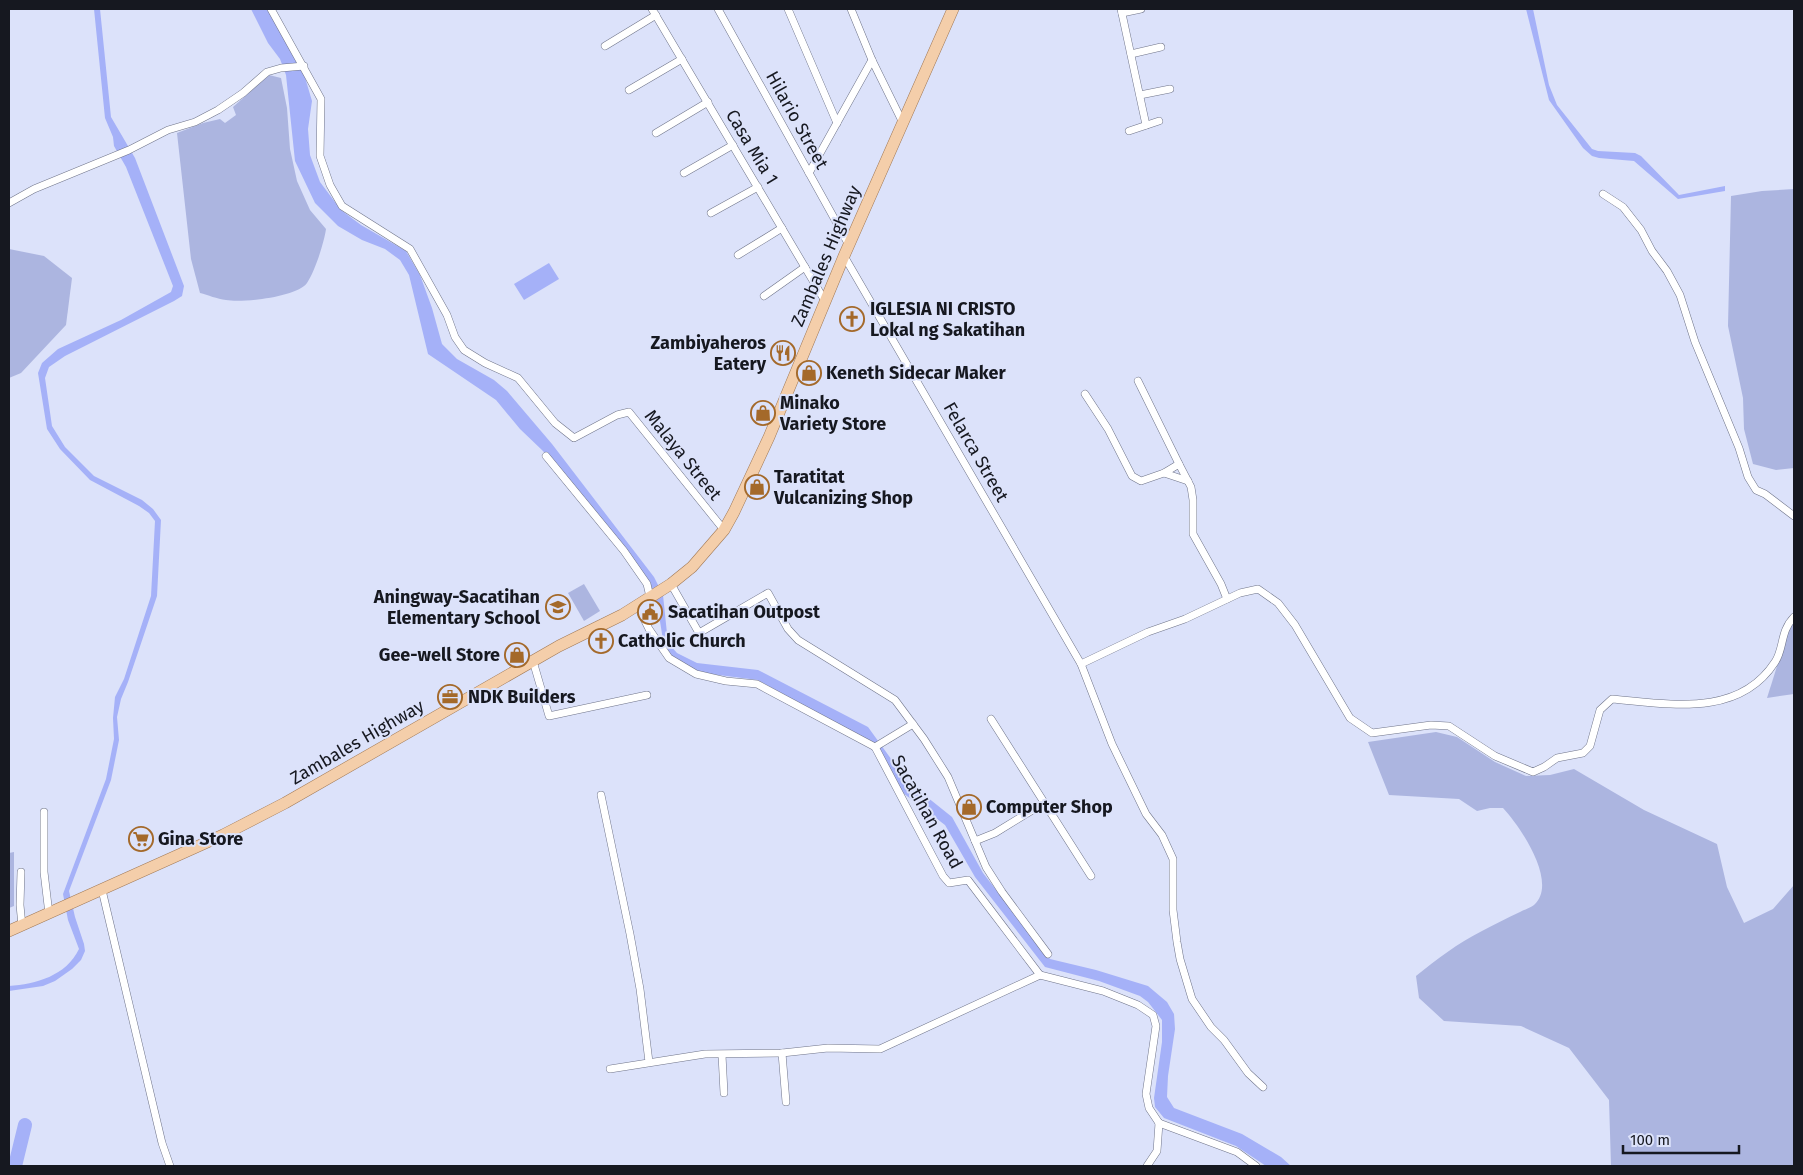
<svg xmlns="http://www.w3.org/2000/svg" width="1803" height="1175" font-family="'Fira Sans',sans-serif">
<rect width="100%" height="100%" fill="#dce2fa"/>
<g fill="#acb5e0">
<path d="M269,75L281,78L287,108L290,149L297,181L310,210L326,229C324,243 315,271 307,283C297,297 243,303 226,300C217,299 208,295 200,293L191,259L177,133L203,123L220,119L225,123L236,115L233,107Z"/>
<path d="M1794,189V468L1776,470L1753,464L1744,429L1743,398L1728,326L1731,196L1762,191Z"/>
<path d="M9,249L44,256L72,278L66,325L21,373L9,378Z"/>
<path d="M584,584L600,611L584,621L568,593Z"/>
<path d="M1794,623V694L1767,698L1789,628Z"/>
<path d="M1436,732L1457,737L1495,762L1526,776L1550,775L1574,769L1644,810L1717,844L1727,887L1744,923L1773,909L1794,885V1166H1611L1609,1100L1569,1048L1521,1026L1444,1021L1419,998L1416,976C1437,959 1458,943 1482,931C1495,924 1507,918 1520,912C1524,910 1530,908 1534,905C1559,883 1520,826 1503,808H1490L1477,811L1459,799L1389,795L1368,742Z"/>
<path d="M14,852V906L9,908V853Z"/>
</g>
<g fill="#a5b1f8">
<path d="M94,9H100L111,117L135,158L184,286L182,296L174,301L65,356L49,367L45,378L52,426L65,447L94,476L142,500L153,509L161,520L157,596L128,682L121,699L117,717L119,740L111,780L69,891L75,917L84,944L85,951L81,960L72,969L55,981L43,986L9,991V986C36,984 66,976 79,949L68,920L63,894L106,779L114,739L113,718L115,697L124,679L151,596L155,521L149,513L139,506L90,480L60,449L47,429L38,373L42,363L58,349L121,320L171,292L173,286L126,167L114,146L113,137L105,118Z"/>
<path d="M251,9H267L304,74L312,101L308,129L310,155L320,182L341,210L361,225L406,251L420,275L432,308L442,344L457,359L494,380L507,391L552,444L654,577L663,595L668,643L677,653L697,663L758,670L868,727L907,781L952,817L983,873L1050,959L1096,970L1148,986L1167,1002L1174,1014L1175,1029L1168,1076L1167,1097L1174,1108L1242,1134L1281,1157L1291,1166H1266L1236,1146L1164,1118L1155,1107L1154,1098L1162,1042V1020L1148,1002L1140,996L1099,981L1045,967L975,877L945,825L899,790L867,742L758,680L695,672L671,656L663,640L658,609L654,597L594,514L543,451L520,429L496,400L428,354L409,275L400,260L385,249L362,240L338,226L315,203L295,161L286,75L280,59L268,43Z"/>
<path d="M1526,9H1533L1549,85L1557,105L1592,149L1598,151L1635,153L1641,156L1679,195L1725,186V191L1678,199L1634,161L1599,158L1592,156L1583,148L1549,100Z"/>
<path d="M549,263L559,279L524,300L514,284Z"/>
</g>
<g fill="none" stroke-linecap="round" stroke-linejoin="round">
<path stroke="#a5b1f8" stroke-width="14" d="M15,1166L25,1125"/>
<defs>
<g id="street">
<path d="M271,9L321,99L320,156L330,185L342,206L410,249L447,315L455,337L464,350L485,363L518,378L555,423L574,438L617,415L629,412L724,530"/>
<path d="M652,9L825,301"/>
<path d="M718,9L849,245"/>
<path d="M788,9L837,123"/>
<path d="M851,9L872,60L902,121"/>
<path d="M1121,9L1146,125"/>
<path d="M1122,13L1141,9"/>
<path d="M605,46L656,15"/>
<path d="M1131,54L1161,47"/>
<path d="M629,90L682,59"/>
<path d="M1140,95L1170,89"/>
<path d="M1129,131L1159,121"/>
<path d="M656,133L708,102"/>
<path d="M684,173L733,145"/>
<path d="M809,173L872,60"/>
<path d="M1603,194L1623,207L1641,230L1652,251L1667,271L1680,295L1695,342L1739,448L1748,477L1756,490L1765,494L1794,516"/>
<path d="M9,203L34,189L129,150L168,130L195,122L218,110L243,93L267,72L281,68L304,66"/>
<path d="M711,213L758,187"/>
<path d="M738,255L782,228"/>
<path d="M844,256L1081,664L1112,744L1146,814L1162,835L1173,859V910L1177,942L1180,959L1192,999L1211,1027L1224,1040L1248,1073L1263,1087"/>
<path d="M764,296L805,267"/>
<path d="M1138,381L1179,464"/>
<path d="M1085,394L1108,429L1132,476L1141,481L1164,473L1179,464L1191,487L1193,500V534L1221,584L1227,599"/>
<path d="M546,456L624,551L647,584L650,597"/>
<path d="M1164,473L1188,481"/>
<path d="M671,584L699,633L768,593L788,629L798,640L895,700L924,739L948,777L986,867L1002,892L1048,954"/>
<path d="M637,605L649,629L669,658L696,674L726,681L757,684L875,747L943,876L949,883L968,880L1040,975L1103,991L1138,1005L1153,1015L1156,1026L1146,1094L1149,1108L1159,1123L1237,1152L1256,1166"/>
<path d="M533,661L549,716L647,695"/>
<path d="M1081,664L1148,632L1185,619L1240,593L1258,589L1278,603L1295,625L1350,718L1372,733L1431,725L1449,726L1495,756L1533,772L1544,767L1557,758L1583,753L1590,746L1600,710L1612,699C1669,704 1739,718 1775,662C1784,649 1780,631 1794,617"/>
<path d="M991,719L1091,876"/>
<path d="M875,747L913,724"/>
<path d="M601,795L630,934L640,989L649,1062"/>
<path d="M44,812V872L49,914"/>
<path d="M975,841L995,833L1044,803"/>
<path d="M21,872L20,905L22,926"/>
<path d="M102,890L162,1143L170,1166"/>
<path d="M782,1053L786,1102"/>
<path d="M722,1055L724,1093"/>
<path d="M610,1069L705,1054L782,1053L828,1048L880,1049L1040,975"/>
<path d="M1147,1166L1157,1151L1159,1123"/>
</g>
<path id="primary" d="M9,931L223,835L285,803L559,646L622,615L671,584L692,567L724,530L734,512L769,437L844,256L953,9"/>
</defs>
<use href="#street" stroke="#6f7489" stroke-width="8"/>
<use href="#primary" stroke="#a17955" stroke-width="12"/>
<use href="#street" stroke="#fff" stroke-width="7"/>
<use href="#primary" stroke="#f4ceaa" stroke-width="11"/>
</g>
<defs>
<symbol id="church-ring" viewBox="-11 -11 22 22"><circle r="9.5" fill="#dce2fa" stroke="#a4692a" stroke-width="1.5"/><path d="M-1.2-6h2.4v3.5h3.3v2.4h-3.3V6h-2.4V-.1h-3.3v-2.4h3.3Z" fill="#a4692a"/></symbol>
<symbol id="restaurant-ring" viewBox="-11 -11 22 22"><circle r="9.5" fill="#dce2fa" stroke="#a4692a" stroke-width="1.5"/><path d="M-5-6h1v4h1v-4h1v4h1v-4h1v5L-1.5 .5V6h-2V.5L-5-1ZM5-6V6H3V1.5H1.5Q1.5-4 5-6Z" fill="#a4692a"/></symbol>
<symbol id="shop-ring" viewBox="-11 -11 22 22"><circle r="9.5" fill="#dce2fa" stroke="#a4692a" stroke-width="1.5"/><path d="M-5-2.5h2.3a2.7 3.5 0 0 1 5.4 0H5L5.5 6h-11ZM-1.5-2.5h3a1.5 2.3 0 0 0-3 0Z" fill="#a4692a"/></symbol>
<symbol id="school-ring" viewBox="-11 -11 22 22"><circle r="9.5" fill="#dce2fa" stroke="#a4692a" stroke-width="1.5"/><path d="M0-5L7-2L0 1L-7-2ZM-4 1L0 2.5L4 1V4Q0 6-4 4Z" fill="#a4692a"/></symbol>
<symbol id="civic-ring" viewBox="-11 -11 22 22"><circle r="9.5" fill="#dce2fa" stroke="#a4692a" stroke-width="1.5"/><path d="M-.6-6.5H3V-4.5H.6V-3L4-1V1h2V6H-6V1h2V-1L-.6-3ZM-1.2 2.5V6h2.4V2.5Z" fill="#a4692a"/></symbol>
<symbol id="office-ring" viewBox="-11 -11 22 22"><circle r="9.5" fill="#dce2fa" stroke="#a4692a" stroke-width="1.5"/><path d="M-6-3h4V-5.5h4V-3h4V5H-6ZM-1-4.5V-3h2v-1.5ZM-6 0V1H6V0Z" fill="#a4692a"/></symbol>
<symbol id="supermarket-ring" viewBox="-11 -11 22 22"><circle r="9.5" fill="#dce2fa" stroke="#a4692a" stroke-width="1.5"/><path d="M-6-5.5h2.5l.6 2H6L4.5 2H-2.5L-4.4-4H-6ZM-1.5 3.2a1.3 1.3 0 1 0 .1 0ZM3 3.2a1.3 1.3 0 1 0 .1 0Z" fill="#a4692a"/></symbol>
</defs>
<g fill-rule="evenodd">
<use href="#church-ring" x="838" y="305" width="28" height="28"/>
<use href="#restaurant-ring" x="769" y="339" width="28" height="28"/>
<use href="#shop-ring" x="795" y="359" width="28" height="28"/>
<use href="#shop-ring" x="749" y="399" width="28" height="28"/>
<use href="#shop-ring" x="743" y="473" width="28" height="28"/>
<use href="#school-ring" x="544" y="593" width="28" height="28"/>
<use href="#civic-ring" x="636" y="598" width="28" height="28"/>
<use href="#church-ring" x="587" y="627" width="28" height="28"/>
<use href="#shop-ring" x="503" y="641" width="28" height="28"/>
<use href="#office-ring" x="436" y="683" width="28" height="28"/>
<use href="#shop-ring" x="955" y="793" width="28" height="28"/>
<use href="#supermarket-ring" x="127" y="825" width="28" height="28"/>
</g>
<g text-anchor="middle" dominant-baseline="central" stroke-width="4" stroke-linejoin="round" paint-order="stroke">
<g font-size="18" fill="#161820" stroke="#dce2fa">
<text transform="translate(797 120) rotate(61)">Hilario Street</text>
<text transform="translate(752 147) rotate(59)">Casa Mia 1</text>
<text transform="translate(826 256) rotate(-67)">Zambales Highway</text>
<text transform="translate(976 452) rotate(60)">Felarca Street</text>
<text transform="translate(683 455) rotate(51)">Malaya Street</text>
<text transform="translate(357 742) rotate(-30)">Zambales Highway</text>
<text transform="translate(927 812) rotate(61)">Sacatihan Road</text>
</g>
<g font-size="18" font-weight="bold" fill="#161820" stroke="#dce2fa" text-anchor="start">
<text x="870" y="309">IGLESIA NI CRISTO<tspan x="870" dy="21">Lokal ng Sakatihan</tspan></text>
<text x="766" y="343" text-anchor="end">Zambiyaheros<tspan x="766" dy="21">Eatery</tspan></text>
<text x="826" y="373">Keneth Sidecar Maker</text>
<text x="780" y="403">Minako<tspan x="780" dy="21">Variety Store</tspan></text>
<text x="774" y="477">Taratitat<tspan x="774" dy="21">Vulcanizing Shop</tspan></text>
<text x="540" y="597" text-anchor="end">Aningway-Sacatihan<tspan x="540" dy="21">Elementary School</tspan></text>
<text x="668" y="612">Sacatihan Outpost</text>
<text x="618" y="641">Catholic Church</text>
<text x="500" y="655" text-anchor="end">Gee-well Store</text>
<text x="468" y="697">NDK Builders</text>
<text x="986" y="807">Computer Shop</text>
<text x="158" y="839">Gina Store</text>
</g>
</g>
<rect width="1803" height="1175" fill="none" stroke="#161820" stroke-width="20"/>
<path d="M1623 1145v8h116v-8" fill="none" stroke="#161820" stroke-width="2.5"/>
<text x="1630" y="1145" font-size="15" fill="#161820" stroke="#dce2fa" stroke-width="4" paint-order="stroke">100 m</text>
</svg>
